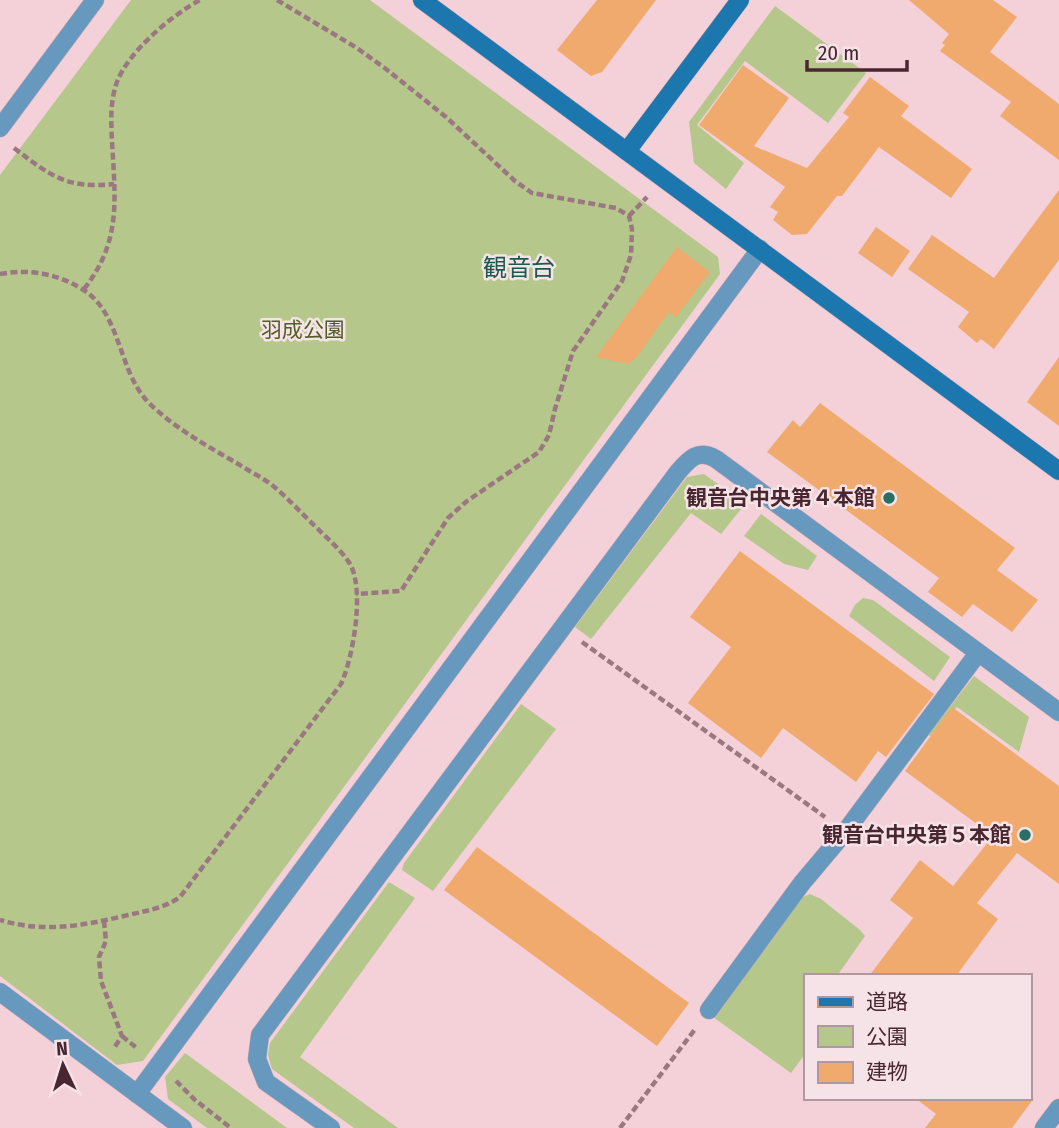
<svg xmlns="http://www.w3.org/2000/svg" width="1059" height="1128" font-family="'Fira Sans Condensed','Noto Sans JP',sans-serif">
<rect width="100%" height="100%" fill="#f4d0d9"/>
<g fill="#b6c78b">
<path d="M131,0H370L718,257L720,274L143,1061L117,1065L0,976V175Z"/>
<path d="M775,6L866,73L828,123L745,61L697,125L744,163L726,189L694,163L689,122Z"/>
<path d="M704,474L745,504L721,534L691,513L591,639L575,627L687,477Z"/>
<path d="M761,514L817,556L808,570L784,564L744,536Z"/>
<path d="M863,598L873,600L950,657L934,681L849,616L855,605Z"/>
<path d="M974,676L1029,717L1019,752L957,707L933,737L928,735Z"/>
<path d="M521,704L556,729L433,891L402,870L404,863Z"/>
<path d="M389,882L415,898L300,1057L398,1128H354L272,1069L268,1055L270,1043Z"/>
<path d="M810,894L821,899L860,930L865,936L837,976H805V1054L791,1073L713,1017L801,898Z"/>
<path d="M185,1053L287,1128H207L168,1099L165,1077Z"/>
</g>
<g fill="#f0aa6d">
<path d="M597,0H656L602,72L591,76L557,50Z"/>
<path d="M909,0H993L1017,17L990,52L1059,104V160L1000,116L1011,102L940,51L945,45L942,43L949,34Z"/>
<path d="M743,65L789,98L754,146L807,168L849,117L843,113L870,77L909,106L901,116L972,169L951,198L879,147L842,196H837L807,234L792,235L773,220L778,212L770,207L785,187L699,125Z"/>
<path d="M1059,190V260L994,349L981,339L977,343L958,327L969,312L908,269L932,235L994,278Z"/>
<path d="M876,227L910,251L892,277L858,253Z"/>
<path d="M677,247L710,272L676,317L669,312L636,358L628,364L596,357Z"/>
<path d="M1059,357V426L1027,402Z"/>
<path d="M820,403L1015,548L997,570L1038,600L1012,632L973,604L962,617L928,592L939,578L767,452L793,420L800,427Z"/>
<path d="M740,551L934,694L886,757L878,751L856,782L783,728L761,758L688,703L731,647L690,617Z"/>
<path d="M952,707L1059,786V884L1017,853L977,903L998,919L956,976H869L913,918L890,900L920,860L953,886L993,836L905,771Z"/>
<path d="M477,847L689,1003L657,1046L444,890Z"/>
<path d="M915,1098H1034L1012,1128H925L936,1114Z"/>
</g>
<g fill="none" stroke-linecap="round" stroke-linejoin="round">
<defs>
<g id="lane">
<path d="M709,1010L802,883L845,832L978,653"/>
<path d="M331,1128L266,1082L257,1059L260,1035L678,472C690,458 698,449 716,459L1059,712"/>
<path d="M1044,1128L1059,1108"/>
</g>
<g id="street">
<path d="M0,128L95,0"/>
<path d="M0,992L183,1128"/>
<path d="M137,1094L760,249"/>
</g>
<g id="secondary">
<path d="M422,0L1059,471"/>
<path d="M627,151L740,0"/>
</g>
</defs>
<use href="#lane" stroke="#d2aeb7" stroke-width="19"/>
<use href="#street" stroke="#d2aeb7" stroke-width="19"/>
<use href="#secondary" stroke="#d2aeb7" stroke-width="19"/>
<g stroke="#9a7781" stroke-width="4.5" stroke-dasharray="7 3.5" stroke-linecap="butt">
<path d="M277,0L357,48L386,69L446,117L515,181L532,193L616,208L629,216L632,229L631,255L622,281L573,351L555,409L549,435L539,452L467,501L448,518L401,591L356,594"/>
<path d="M14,148C51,176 66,189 114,184"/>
<path d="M629,216L647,197"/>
<path d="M0,274C29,269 56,273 82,289C121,312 118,371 148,402C174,428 209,447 240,465C250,472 262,477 272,485C288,498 303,515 318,529C329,540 342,551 350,564C365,590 353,658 341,684L180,897C163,909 144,911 124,916C81,926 43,933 0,920"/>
<path d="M84,289C122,241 115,198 112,141C111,122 110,101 117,82C128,52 172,15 200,0"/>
<path d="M582,642L825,817"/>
<path d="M104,921L106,941L99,957L101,981L122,1036L114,1048"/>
<path d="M122,1036L138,1049"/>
<path d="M176,1081L195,1100L231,1128"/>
<path d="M620,1128L696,1028"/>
</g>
<use href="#lane" stroke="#6799bf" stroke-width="18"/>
<use href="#street" stroke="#6799bf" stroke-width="18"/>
<use href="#secondary" stroke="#1b77ae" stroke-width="18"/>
</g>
<g fill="#296f64" stroke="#f5e3e7" stroke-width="2.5">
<circle cx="889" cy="498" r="7"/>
<circle cx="1025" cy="835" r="7"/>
</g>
<g text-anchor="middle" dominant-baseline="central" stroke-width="5" stroke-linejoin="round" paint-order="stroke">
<g font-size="21" fill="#505f23" stroke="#f5e3e7">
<text x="303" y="330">羽成公園</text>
</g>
<g font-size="21" font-weight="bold" fill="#492731" stroke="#f5e3e7" text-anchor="end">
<text x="875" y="498">観音台中央第４本館</text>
<text x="1011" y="835">観音台中央第５本館</text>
</g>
<g font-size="24" fill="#20584f" stroke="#f5e3e7">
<text x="519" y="268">観音台</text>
</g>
</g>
<rect x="804" y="974" width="228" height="126" fill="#f5e3e7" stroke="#b0989e" stroke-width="2"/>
<rect x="818" y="997" width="35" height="10" fill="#1b77ae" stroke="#b0989e" stroke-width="2"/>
<text x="866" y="1009" font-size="21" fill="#492731">道路</text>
<rect x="818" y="1026" width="35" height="21" fill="#b6c78b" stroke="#b0989e" stroke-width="2"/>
<text x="866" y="1044" font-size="21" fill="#492731">公園</text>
<rect x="818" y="1062" width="35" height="21" fill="#f0aa6d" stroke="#b0989e" stroke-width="2"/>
<text x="866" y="1079" font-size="21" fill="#492731">建物</text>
<g transform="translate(63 1065) rotate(356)" stroke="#f5e3e7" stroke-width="5" paint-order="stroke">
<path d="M0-5L12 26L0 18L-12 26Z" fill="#492731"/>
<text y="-10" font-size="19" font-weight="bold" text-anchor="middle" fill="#492731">N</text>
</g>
<path d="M807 60v10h100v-10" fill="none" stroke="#492731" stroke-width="3.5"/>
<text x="818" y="60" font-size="21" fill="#492731" stroke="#f5e3e7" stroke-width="5" paint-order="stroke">20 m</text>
</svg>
